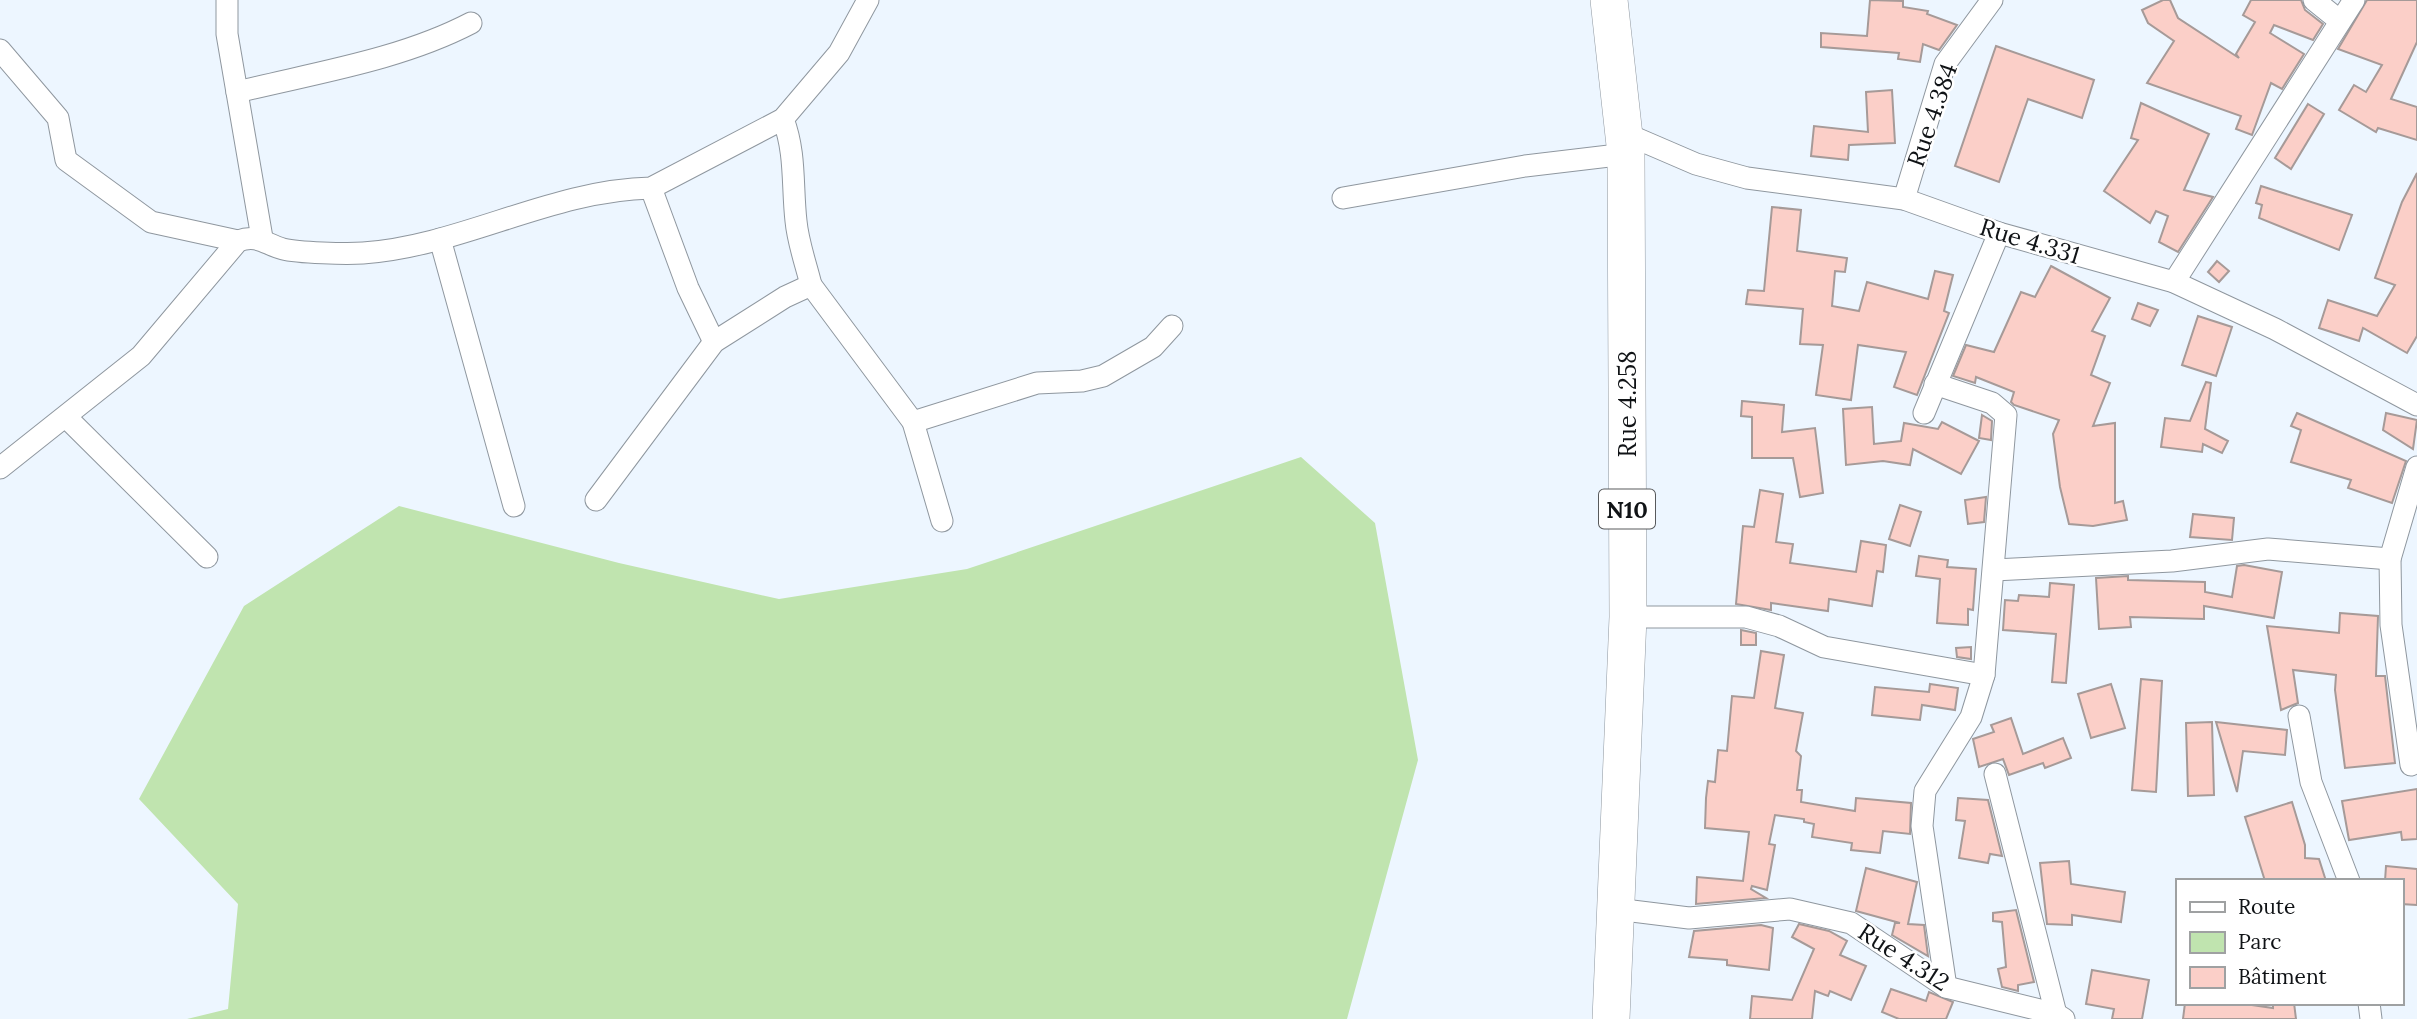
<svg xmlns="http://www.w3.org/2000/svg" width="2417" height="1019" font-family="Lora,serif">
<rect width="100%" height="100%" fill="#edf6ff"/>
<path fill="#c0e4af" d="M1301,457L1375,523L1418,760L1347,1019H187L228,1009L238,904L139,799L244,606L399,506L619,563L779,599L967,569Z"/>
<g fill="#fbcfc8" stroke="#a69a98" stroke-width="2">
<path d="M1870,0L1903,1V7L1928,11L1927,14L1957,25L1939,50L1923,44L1920,62L1898,59L1899,53L1821,47V33L1867,36Z"/>
<path d="M2163,0H2170L2178,18L2239,58L2236,54L2255,22L2243,15L2251,0H2301L2305,10L2323,24L2313,40L2274,25L2270,33L2304,54L2282,89L2271,83L2252,135L2236,129L2241,116L2147,83L2174,41L2148,23L2142,10Z"/>
<path d="M2367,0H2417V42L2391,99L2417,107V140L2378,128L2376,132L2339,110L2354,85L2366,92L2382,65L2338,49Z"/>
<path d="M1996,46L2094,80L2082,118L2028,99L1999,182L1955,166Z"/>
<path d="M1892,90L1895,143L1849,145L1848,160L1811,156L1814,126L1868,132L1866,92Z"/>
<path d="M2141,103L2209,134L2184,190L2213,197L2178,252L2159,242L2168,216L2156,211L2150,223L2104,191L2138,140L2131,138Z"/>
<path d="M2308,104L2324,114L2291,169L2275,158Z"/>
<path d="M2417,173V336L2407,353L2363,328L2359,341L2319,328L2328,300L2377,316L2395,285L2375,278L2402,202Z"/>
<path d="M2261,186L2352,215L2339,250L2259,218L2262,205L2256,203Z"/>
<path d="M1772,207L1801,210L1797,251L1847,258L1845,272L1835,271L1832,306L1859,311L1867,282L1928,299L1935,271L1953,275L1944,311L1949,313L1917,395L1894,387L1906,352L1858,345L1851,400L1816,395L1823,345L1800,344L1803,309L1746,304L1748,290L1764,291Z"/>
<path d="M2217,261L2229,271L2219,282L2208,272Z"/>
<path d="M2051,266L2110,298L2092,331L2105,336L2091,375L2110,383L2093,426L2115,423V503L2123,501L2127,520L2093,526L2069,524L2060,487L2053,434L2059,420L2014,405L2011,402L2014,392L1976,377L1975,383L1953,376L1966,345L1994,352L2021,292L2035,297Z"/>
<path d="M2138,303L2158,310L2150,326L2132,319Z"/>
<path d="M2198,316L2232,327L2216,376L2182,365Z"/>
<path d="M2206,382L2211,383L2205,429L2228,441L2222,453L2203,444L2202,452L2161,447L2165,418L2190,421Z"/>
<path d="M1742,401L1784,405L1782,432L1815,428L1823,493L1800,497L1793,458H1752V417L1741,416Z"/>
<path d="M1872,407L1874,444L1901,441L1904,423L1938,429L1942,422L1979,441L1961,474L1913,449L1910,465L1883,461L1846,465L1843,409Z"/>
<path d="M2297,413L2406,461L2392,503L2348,488L2351,480L2291,462L2301,430L2291,426Z"/>
<path d="M2386,413L2417,420L2413,449L2383,430Z"/>
<path d="M1982,415L1992,421L1991,440L1979,438Z"/>
<path d="M1760,490L1783,494L1776,542L1793,544L1790,563L1856,572L1861,541L1886,545L1883,572L1877,571L1872,606L1829,599L1828,611L1771,603V610L1736,604L1743,526L1754,527Z"/>
<path d="M1986,497L1984,522L1968,524L1965,500Z"/>
<path d="M1900,505L1921,512L1910,546L1889,539Z"/>
<path d="M2193,514L2234,518L2232,540L2190,537Z"/>
<path d="M1919,556L1948,560L1947,567L1976,569L1973,610L1968,609V625L1937,623L1940,579L1916,576Z"/>
<path d="M2244,565L2282,572L2274,618L2204,606V619L2130,617L2131,627L2099,629L2096,578L2128,576V580L2205,582V592L2232,597L2237,566Z"/>
<path d="M2050,583L2074,585L2066,683L2052,682L2056,634L2003,630L2005,600L2018,601L2019,595L2049,597Z"/>
<path d="M2340,613L2378,616L2376,676H2385L2395,763L2345,768L2335,690L2336,675L2293,670L2298,703L2281,710L2267,626L2339,633Z"/>
<path d="M1741,630L1756,633V645H1741Z"/>
<path d="M1971,647V659L1957,657L1956,648Z"/>
<path d="M1761,651L1784,655L1775,708L1803,713L1796,751L1801,756L1797,790H1802L1801,802L1855,811L1856,798L1911,803L1910,834L1883,831L1880,853L1851,850L1852,843L1812,837L1814,824L1804,822V819L1775,815L1769,844L1775,845L1767,890L1752,886L1751,889L1766,898L1696,904L1697,877L1743,881L1749,832L1705,828L1706,798L1708,781L1715,782L1718,750L1727,751L1732,696L1754,698Z"/>
<path d="M2141,679L2162,681L2156,792L2132,790Z"/>
<path d="M1930,684L1958,688L1955,710L1922,705L1920,720L1872,715L1875,687L1929,692Z"/>
<path d="M2111,684L2125,728L2091,738L2078,694Z"/>
<path d="M2011,718L2023,754L2063,738L2071,758L2045,768L2043,763L2009,775L2003,759L1979,767L1973,739L1994,732L1991,725Z"/>
<path d="M2212,722L2214,795L2188,796L2186,723Z"/>
<path d="M2216,722L2287,730L2285,755L2243,751L2237,792Z"/>
<path d="M2417,789V839L2402,840L2401,832L2349,840L2342,801Z"/>
<path d="M1958,798L1988,800L2002,856L1990,854L1988,863L1959,858L1965,821L1956,820Z"/>
<path d="M2292,802L2305,845V858L2319,859L2326,881H2265L2245,817Z"/>
<path d="M2069,861L2071,884L2125,892L2121,922L2072,915V925L2047,924L2040,863Z"/>
<path d="M2386,866L2417,869V905L2401,904V881H2385Z"/>
<path d="M1866,868L1917,882L1908,924L1924,925L1928,956L1892,935L1895,923H1900L1856,911Z"/>
<path d="M2016,910L2034,982L2018,985V991L2002,987L1998,969L2006,967L2002,922L1993,921V913Z"/>
<path d="M1799,924L1829,931L1847,941L1840,955L1866,966L1851,1000L1830,991L1828,996L1815,991L1812,1019H1750L1752,996L1792,1000L1814,949L1792,937Z"/>
<path d="M1761,925L1773,928L1769,970L1727,965V960L1689,957L1694,931Z"/>
<path d="M2092,970L2149,980L2142,1019H2112L2114,1009L2086,1004Z"/>
<path d="M1891,989L1926,1001L1929,992L1953,1002L1946,1019H1899L1882,1012Z"/>
<path d="M2185,1003H2238L2273,1008V1003H2294L2296,1019H2183Z"/>
</g>
<g fill="none" stroke-linecap="round" stroke-linejoin="round">
<defs>
<g id="street">
<path d="M227,0V34L262,238"/>
<path d="M2314,0L2340,21"/>
<path d="M0,50L58,118L66,160L151,222L238,241"/>
<path d="M237,92C314,73 400,60 471,23"/>
<path d="M783,119C796,153 792,186 796,221C798,243 806,264 811,285"/>
<path d="M1624,133L1696,164L1747,178L1904,199L1999,233L2174,282L2275,329L2417,405"/>
<path d="M651,188L688,288L714,342"/>
<path d="M1343,198L1525,166L1626,154"/>
<path d="M1904,199L1945,64L1992,0"/>
<path d="M440,239L514,506"/>
<path d="M2174,282L2354,0"/>
<path d="M1935,384L1992,403L2006,415L1984,675L1971,717L1925,791L1922,826L1946,987"/>
<path d="M1924,413L1999,233"/>
<path d="M66,417L207,557"/>
<path d="M913,422L1037,383L1082,381L1103,376L1153,347L1172,326"/>
<path d="M0,468L141,356L238,241C258,234 265,244 283,249C298,253 347,254 363,253C462,246 551,190 651,188L783,119L839,53L868,0"/>
<path d="M596,500L714,342L785,297L811,285L913,422L942,521"/>
<path d="M1994,570L2172,561L2268,549L2390,559"/>
<path d="M1628,617H1746L1779,626L1824,647L1984,675"/>
<path d="M2299,716L2311,782L2349,881"/>
<path d="M2411,765L2391,625L2390,559L2417,467"/>
<path d="M1995,774L2056,1014"/>
<path d="M1616,909L1689,918L1790,909L1851,923L1946,987L2056,1014L2064,1019"/>
<path d="M2369,1003L2371,1019"/>
</g>
<path id="highway" d="M1609,0L1626,154L1628,617L1611,1019"/>
</defs>
<use href="#street" stroke="#8f979f" stroke-width="23"/>
<use href="#highway" stroke="#8f979f" stroke-width="38"/>
<use href="#street" stroke="#fff" stroke-width="21"/>
<use href="#highway" stroke="#fff" stroke-width="37"/>
</g>
<g text-anchor="middle" dominant-baseline="central" stroke-width="5" stroke-linejoin="round" paint-order="stroke">
<rect fill="#fff" stroke="#585a5c" stroke-width="2" x="1599" y="489.5" width="56" height="39" rx="5"/>
<g font-size="23" font-weight="bold" fill="#101316">
<text x="1627" y="509">N10</text>
</g>
<g font-size="24" fill="#101316" stroke="#fff">
<text transform="translate(1932 115) rotate(-71)">Rue 4.384</text>
<text transform="translate(2030 241) rotate(17)">Rue 4.331</text>
<text transform="translate(1627 404) rotate(-90)">Rue 4.258</text>
<text transform="translate(1904 957) rotate(33)">Rue 4.312</text>
</g>
</g>
<rect x="2176" y="879" width="228" height="126" fill="#ffffff" stroke="#9fa1a2" stroke-width="2"/>
<rect x="2190" y="902" width="35" height="10" fill="#ffffff" stroke="#9fa1a2" stroke-width="2"/>
<text x="2238" y="914" font-size="21" fill="#101316">Route</text>
<rect x="2190" y="932" width="35" height="21" fill="#c0e4af" stroke="#9fa1a2" stroke-width="2"/>
<text x="2238" y="949" font-size="21" fill="#101316">Parc</text>
<rect x="2190" y="967" width="35" height="21" fill="#fbcfc8" stroke="#9fa1a2" stroke-width="2"/>
<text x="2238" y="984" font-size="21" fill="#101316">Bâtiment</text>
</svg>
